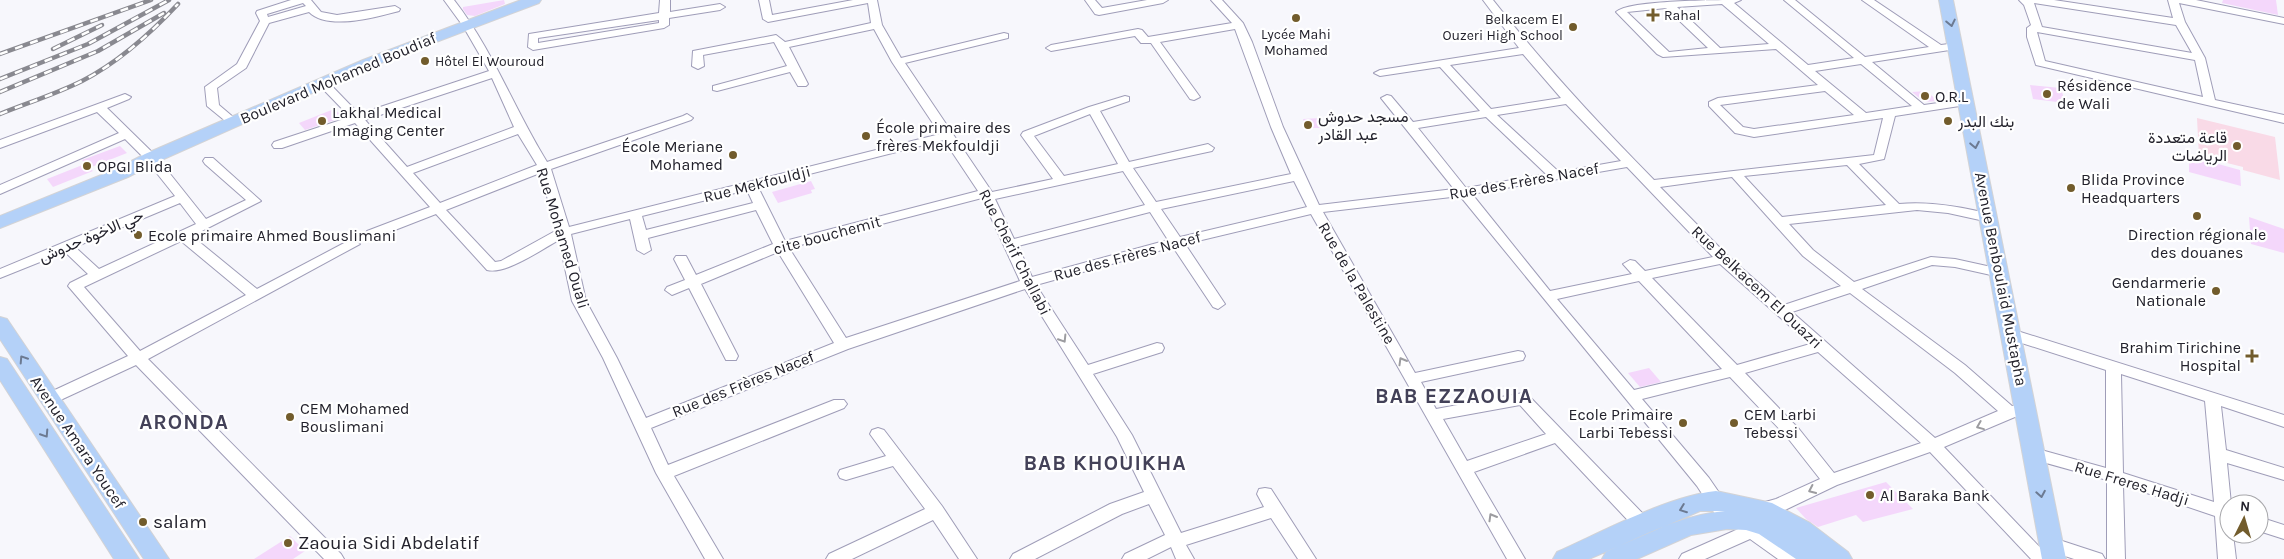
<svg xmlns="http://www.w3.org/2000/svg" width="2284" height="559" font-family="Karla,Vazirmatn,sans-serif">
<rect width="100%" height="100%" fill="#f7f7fc"/>
<path fill="#f9dae7" d="M2197,118L2275,137L2280,180L2243,170V167L2199,156Z"/>
<g fill="#f4d7fb">
<path d="M504,0L505,4L475,16L467,15L463,9V7Z"/>
<path d="M2223,0H2276L2278,15L2222,3Z"/>
<path d="M2030,85L2061,88L2065,103L2033,99Z"/>
<path d="M1926,91L1938,101L1924,102L1912,92Z"/>
<path d="M334,109L344,117L305,130L299,123Z"/>
<path d="M1321,118L1325,128H1306L1303,119Z"/>
<path d="M120,146L127,153L89,168L93,171L53,187L47,179L85,164L87,166L82,160Z"/>
<path d="M2189,156L2240,170L2241,186L2189,172Z"/>
<path d="M811,181L815,189L811,190L812,193L778,203L772,192Z"/>
<path d="M2249,217L2284,229V253L2251,244Z"/>
<path d="M1649,368L1661,382L1640,387L1628,373Z"/>
<path d="M1886,482L1913,509L1863,522L1856,515L1818,527L1806,519L1796,508Z"/>
<path d="M290,536L305,551L293,559H254Z"/>
</g>
<g fill="none" stroke-linecap="round" stroke-linejoin="round">
<defs>
<g id="minor">
<path d="M291,0H311L321,12L337,15L395,6L400,9L399,11C376,17 328,31 309,12L269,23L246,68L217,88L219,105L239,122L237,124H229L207,106L205,87L237,64L260,21L256,13L257,11ZM303,3L306,6L268,17L267,14Z"/>
<path d="M444,0H454C493,50 514,109 547,162L683,116L687,114L693,118L691,120L551,169L569,227L940,134L892,62L874,29L789,47L808,84L806,86H798L790,72L717,91L713,90V86L787,66L774,42L703,55L704,66L698,69L692,66L693,51L776,35L785,42L871,23L868,3L768,22L763,19L759,0H769L772,15L853,0H877L882,25L901,58L1004,33L1008,34V38L905,63L992,192L1053,179L1021,135L1023,132L1089,107L1125,96L1129,97V101L1100,111L1129,162L1208,144L1214,148L1212,151L1133,168L1156,202L1291,174L1271,127L1235,29L1160,42L1200,97L1194,100L1190,99L1151,43H1141L1135,36L1051,51L1046,48L1051,45L1138,29L1142,30L1148,37L1232,23L1211,0H1222L1243,23L1252,42L1283,127L1319,205L1454,189L1381,98L1387,95L1391,96L1413,122L1480,111L1440,67L1380,76L1374,73L1380,70L1519,48L1483,0H1493C1543,64 1597,122 1654,180L1874,155L1883,118L1754,137L1735,133L1709,106V102L1718,98L1818,85L1776,49L1663,57L1657,54L1616,12C1628,0 1719,0 1741,0L1734,3L1808,65L1854,58L1784,0H1795L1865,57L1929,47L1862,0H1874L1941,45L1956,43L1961,46L1956,49L1872,62L1924,105L1966,99L1972,102L1966,105L1895,116L1884,159L1859,164L1899,204C1931,201 1963,207 1994,215L1995,218L1989,222L1948,213L1917,210L1789,224L1813,250L1854,282L1931,257L1955,259L2005,270L2007,273L2005,276L2000,277L1955,267L1932,265L1862,289L1965,365L2012,406H2022L2025,410L2022,414L1944,447L2051,559H2031L1930,452L1837,485L1787,509L1770,514L1761,529L1797,554L1800,559H1778L1750,539L1705,559H1679L1682,554L1745,526L1758,504L1776,499L1820,479L1787,437L1730,377L1642,399L1709,478L1733,513L1735,518L1733,523L1727,525L1721,523L1697,486L1460,196L1323,212L1415,373L1518,351L1523,352L1525,356L1523,360L1518,361L1421,382L1436,409L1523,393L1528,395L1649,520L1651,525L1649,530L1643,532L1637,530L1555,443L1474,472L1525,559H1507L1311,214L1185,244L1225,304L1218,309L1213,307L1173,247L1036,285L1088,365L1157,343L1162,344L1164,348L1162,352L1093,374L1132,435L1181,533L1264,507L1257,494L1259,489L1265,488L1271,489L1316,559H1298L1271,518L1186,545L1194,559H1176L1171,547L1147,559H1122L1125,554L1165,535L1149,504L1122,514L1035,559H1010L1013,554L1110,504L1144,492L1117,437L1025,289L848,349L651,428L668,465L834,400H844L847,404L844,408L674,476L723,559H705L656,473L603,358L572,301L559,240C542,249 506,275 487,270L436,214L377,237H367L365,234L367,231L430,207L355,123L282,148H274L272,145L274,142L350,117L320,86V82H328L359,114L489,71L463,26ZM1722,4L1769,44L1720,48L1677,7ZM1666,8L1708,48L1669,52L1627,12ZM1523,54L1561,98L1491,109L1450,65ZM1861,64L1912,106L1866,113L1815,71ZM492,78L514,127L407,167L365,120ZM1825,91L1854,115L1754,129L1743,127L1720,105ZM1566,104L1621,161L1559,172L1497,115ZM1090,114L1118,164L1064,176L1034,136ZM1486,117L1546,174L1466,188L1418,128ZM518,134L537,165L440,203L413,173ZM944,140L978,191L785,241L758,187ZM1847,165L1886,205L1782,217L1744,176ZM1627,167L1713,257L1645,271L1635,261L1630,260L1623,264L1632,274L1550,291L1472,194ZM1123,171L1145,205L1014,239L995,199ZM540,173L557,230L501,261L495,262L446,210ZM1732,177L1803,256L1841,286L1784,305L1728,256L1660,187ZM1294,181L1307,207L1180,237L1161,209ZM747,190L753,203L646,230L642,216ZM982,198L1020,281L846,338L789,248ZM756,210L773,244L696,275L686,256H676L674,259L685,280L667,287L665,290L672,295L689,288L726,360H736L738,356L701,284L778,252L834,343L646,418L617,358L586,301L571,234L630,219L637,250L644,254L651,250L648,238ZM1150,212L1168,240L1032,277L1018,246ZM1720,264L1810,344L1737,365L1652,278ZM1639,281L1722,369L1634,390L1557,299ZM1850,293L1955,373L1998,411L1935,438L1792,312ZM1818,352L1921,443L1834,473L1799,429L1745,373ZM1520,405L1546,434L1467,461L1443,419Z"/>
<path d="M660,0H670V12L720,4L725,7L720,10L669,18V25L664,28L533,50L528,47L529,34L659,13ZM659,20V23L538,43V38Z"/>
<path d="M1085,0H1095L1102,8L1147,0H1168L1163,3L1099,15L1095,14Z"/>
<path d="M2019,0H2054L2173,18L2168,0H2196L2284,18V24L2179,3L2185,22L2205,58L2215,100L2284,115V123L2036,65L2027,37V28L2031,25L2024,5ZM2034,3L2176,25L2192,53L2042,27ZM2037,32L2195,60L2203,97L2045,61Z"/>
<path d="M125,94L131,97L129,99L107,108L155,155L206,219L246,200L205,164L203,161L205,158H213L261,201L192,236L257,289L348,241L353,240L360,244L148,359L341,554L344,559H324L136,365L54,403H44L41,399L44,395L128,356L68,286L70,283L88,274L65,252L0,278V269L175,196L147,161L125,139L0,194V185L119,133L97,112L0,148V140ZM180,203L196,224L99,269L75,247ZM181,241L246,295L140,351L84,287Z"/>
<path d="M2011,329L2284,415V427L2221,406L2226,450L2284,468V480L2227,463L2231,504L2229,534H2233L2236,559H2218L2215,516L2123,485L2125,559H2107V480L2028,458L2026,454L2028,450L2034,448L2106,468V370L2006,338L2004,334L2006,330ZM2121,374L2205,401L2214,502L2123,473Z"/>
<path d="M878,428L884,430L942,506L977,559H959L933,520L852,559H826L829,554L925,509L893,466L846,480L840,478L838,474L840,470L886,456L870,434L872,430Z"/>
<path d="M2259,517L2284,525V539L2259,531Z"/>
<path d="M2050,537L2102,554L2105,559H2074L2044,549L2041,544L2044,539Z"/>
</g>
<g id="major">
<path d="M521,0H541L539,3L373,66L157,162L128,177L0,228V216L116,169L145,154L363,60Z"/>
<path d="M1939,0H1953L2066,559H2042Z"/>
<path d="M0,317L7,319L169,559H144L0,339Z"/>
<path d="M0,357L7,359L139,559H114L0,380Z"/>
<path d="M1716,491L1772,503L1810,523L1848,552L1852,559H1796L1759,534L1746,530L1727,529L1691,535L1637,559H1602L1606,552C1644,535 1682,515 1725,511H1700L1589,559H1553L1557,552C1602,532 1668,496 1716,491Z"/>
</g>
</defs>
<use href="#minor" stroke="#9f9db8" stroke-width="2"/>
<use href="#major" stroke="#d3d3d5" stroke-width="2"/>
<use href="#minor" fill="#fff" fill-rule="evenodd"/>
<use href="#major" fill="#b4d1f8" fill-rule="evenodd"/>
<defs>
<g id="rail">
<path d="M53,49L102,25"/>
<path d="M0,54L151,0"/>
<path d="M0,79L88,44L169,0"/>
<path d="M0,92L98,51L164,13"/>
<path d="M0,114C27,103 56,94 82,81C119,62 150,34 178,4"/>
</g>
</defs>
<use href="#rail" stroke="#898990" stroke-width="4.5"/>
<use href="#rail" stroke="#fff" stroke-width="2.5" stroke-dasharray="8" stroke-linecap="butt"/>
</g>
<defs><path id="oneway-chevron" d="M-2-3.5L2.5 0L-2 3.5" fill="none" stroke-width="1.6" stroke-linecap="round" stroke-linejoin="round" transform="scale(1.25)"/></defs>
<g stroke="#6c7a92">
<use href="#oneway-chevron" transform="translate(1951 23) rotate(78)"/>
<use href="#oneway-chevron" transform="translate(1975 145) rotate(79)"/>
<use href="#oneway-chevron" transform="translate(23 359) rotate(-123)"/>
<use href="#oneway-chevron" transform="translate(45 434) rotate(57)"/>
<use href="#oneway-chevron" transform="translate(2041 494) rotate(80)"/>
<use href="#oneway-chevron" transform="translate(1683 509) rotate(159)"/>
</g>
<g stroke="#9c9ca0">
<use href="#oneway-chevron" transform="translate(1063 339) rotate(58)"/>
<use href="#oneway-chevron" transform="translate(1402 361) rotate(-120)"/>
<use href="#oneway-chevron" transform="translate(1980 426) rotate(158)"/>
<use href="#oneway-chevron" transform="translate(1812 490) rotate(155)"/>
<use href="#oneway-chevron" transform="translate(1492 517) rotate(-120)"/>
</g>
<g fill="#725c2c" stroke="#fff" stroke-width="2">
<path d="M1650.5 7.5h5v5h5v5h-5v5h-5v-5h-5v-5h5z"/>
<circle cx="1296" cy="18" r="5"/>
<circle cx="1573" cy="27" r="5"/>
<circle cx="425" cy="61" r="5"/>
<circle cx="2047" cy="94" r="5"/>
<circle cx="1925" cy="96" r="5"/>
<circle cx="322" cy="121" r="5"/>
<circle cx="1948" cy="121" r="5"/>
<circle cx="1308" cy="125" r="5"/>
<circle cx="866" cy="136" r="5"/>
<circle cx="2237" cy="146" r="5"/>
<circle cx="733" cy="155" r="5"/>
<circle cx="87" cy="166" r="5"/>
<circle cx="2071" cy="188" r="5"/>
<circle cx="2197" cy="216" r="5"/>
<circle cx="138" cy="235" r="5"/>
<circle cx="2216" cy="291" r="5"/>
<path d="M2249.5 348.5h5v5h5v5h-5v5h-5v-5h-5v-5h5z"/>
<circle cx="290" cy="417" r="5"/>
<circle cx="1683" cy="423" r="5"/>
<circle cx="1734" cy="423" r="5"/>
<circle cx="1870" cy="495" r="5"/>
<circle cx="143" cy="522" r="5"/>
<circle cx="288" cy="543" r="5"/>
</g>
<g text-anchor="middle" dominant-baseline="central" stroke-width="4.5" stroke-linejoin="round" paint-order="stroke">
<g font-size="14" fill="#23222c" stroke="#fff" text-anchor="start">
<text x="1664" y="15">Rahal</text>
<text x="1563" y="19" text-anchor="end">Belkacem El<tspan x="1563" dy="16">Ouzeri High School</tspan></text>
<text x="1296" y="34" text-anchor="middle">Lycée Mahi<tspan x="1296" dy="16">Mohamed</tspan></text>
<text x="435" y="61">Hôtel El Wouroud</text>
</g>
<g font-size="16" fill="#23222c" stroke="#fff">
<text transform="translate(338 78) rotate(-23)">Boulevard Mohamed Boudiaf</text>
<text transform="translate(1524 181) rotate(-10)">Rue des Frères Nacef</text>
<text transform="translate(757 184) rotate(-14)">Rue Mekfouldji</text>
<text transform="translate(827 235) rotate(-15)">cite bouchemit</text>
<text transform="translate(91 236) rotate(-23)">حي الاخوة حدوش</text>
<text transform="translate(563 238) rotate(73)">Rue Mohamed Ouali</text>
<text transform="translate(1015 252) rotate(63)">Rue Cherif Challabi</text>
<text transform="translate(1127 256) rotate(-15)">Rue des Frères Nacef</text>
<text transform="translate(2001 279) rotate(79)">Avenue Benboulaid Mustapha</text>
<text transform="translate(1357 283) rotate(60)">Rue de la Palestine</text>
<text transform="translate(1757 287) rotate(43)">Rue Belkacem El Ouazri</text>
<text transform="translate(743 384) rotate(-22)">Rue des Frères Nacef</text>
<text transform="translate(78 442) rotate(56)">Avenue Amara Youcef</text>
<text transform="translate(2132 483) rotate(17)">Rue Freres Hadji</text>
</g>
<g font-size="16" fill="#23222c" stroke="#fff" text-anchor="start">
<text x="2057" y="85">Résidence<tspan x="2057" dy="18">de Wali</tspan></text>
<text x="1935" y="96">O.R.L</text>
<text x="332" y="112">Lakhal Medical<tspan x="332" dy="18">Imaging Center</tspan></text>
<text x="1318" y="116">مسجد حدوش<tspan x="1318" dy="18">عبد القادر</tspan></text>
<text x="1958" y="121">بنك البدر</text>
<text x="876" y="127">École primaire des<tspan x="876" dy="18">frères Mekfouldji</tspan></text>
<text x="2227" y="137" text-anchor="end">قاعة متعددة<tspan x="2227" dy="18">الرياضات</tspan></text>
<text x="723" y="146" text-anchor="end">École Meriane<tspan x="723" dy="18">Mohamed</tspan></text>
<text x="97" y="166">OPGI Blida</text>
<text x="2081" y="179">Blida Province<tspan x="2081" dy="18">Headquarters</tspan></text>
<text x="2197" y="234" text-anchor="middle">Direction régionale<tspan x="2197" dy="18">des douanes</tspan></text>
<text x="148" y="235">Ecole primaire Ahmed Bouslimani</text>
<text x="2206" y="282" text-anchor="end">Gendarmerie<tspan x="2206" dy="18">Nationale</tspan></text>
<text x="2241" y="347" text-anchor="end">Brahim Tirichine<tspan x="2241" dy="18">Hospital</tspan></text>
<text x="300" y="408">CEM Mohamed<tspan x="300" dy="18">Bouslimani</tspan></text>
<text x="1673" y="414" text-anchor="end">Ecole Primaire<tspan x="1673" dy="18">Larbi Tebessi</tspan></text>
<text x="1744" y="414">CEM Larbi<tspan x="1744" dy="18">Tebessi</tspan></text>
<text x="1880" y="495">Al Baraka Bank</text>
</g>
<g font-size="19" fill="#23222c" stroke="#fff" text-anchor="start">
<text x="153" y="522">salam</text>
<text x="298" y="543">Zaouia Sidi Abdelatif</text>
</g>
<g font-size="21" font-weight="bold" letter-spacing="1" fill="#434158" stroke="#fff">
<text x="1454" y="396">BAB EZZAOUIA</text>
<text x="184" y="422">ARONDA</text>
<text x="1105" y="463">BAB KHOUIKHA</text>
</g>
</g>
<g transform="translate(2244 519) rotate(5)"><circle r="24" fill="#ffffff" stroke="#a7a7ab"/>
<path d="M0-4L9 19L0 12L-9 19Z" fill="#725c2c"/>
<text y="-8" font-size="14" font-weight="bold" text-anchor="middle" fill="#23222c">N</text>
</g>
</svg>
